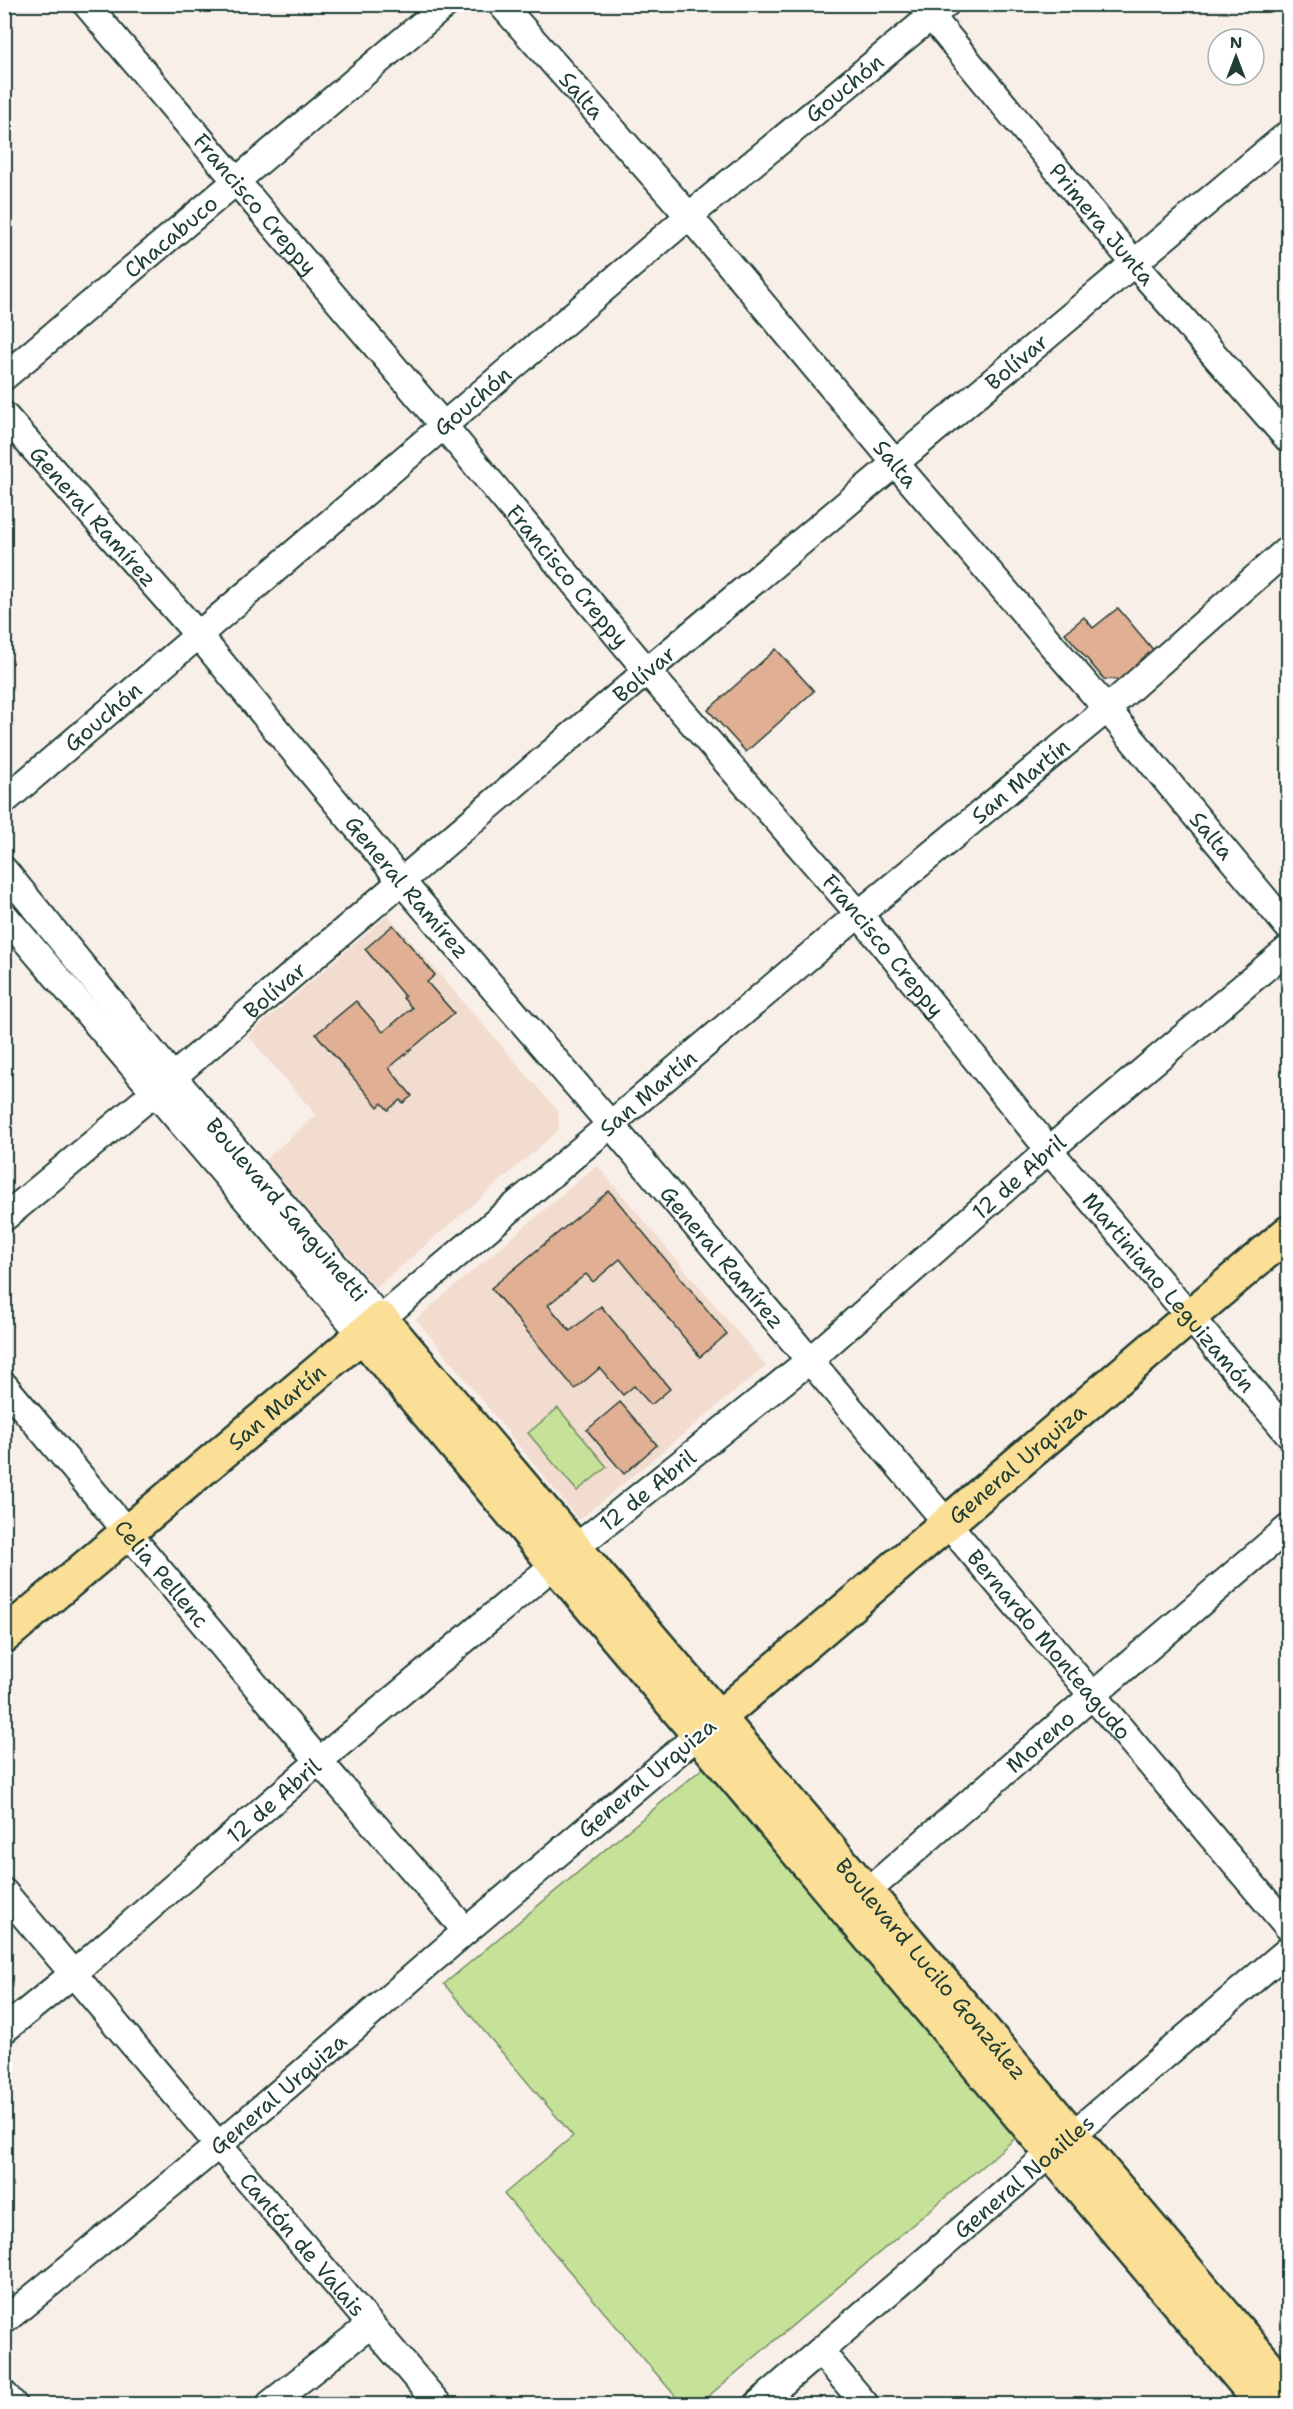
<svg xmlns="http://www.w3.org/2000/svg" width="1293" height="2409" font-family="'Shantell Sans',sans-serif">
<rect width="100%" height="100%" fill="#f9efe9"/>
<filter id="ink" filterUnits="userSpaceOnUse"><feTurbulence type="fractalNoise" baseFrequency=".0167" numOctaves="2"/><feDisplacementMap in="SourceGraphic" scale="12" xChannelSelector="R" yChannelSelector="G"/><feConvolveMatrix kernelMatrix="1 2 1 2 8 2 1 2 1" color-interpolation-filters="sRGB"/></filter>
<g filter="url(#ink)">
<g fill="#f2dccf">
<path d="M388,915L558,1111L559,1130L376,1288L265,1160L316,1115L248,1036Z"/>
<path d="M597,1165L766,1366L579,1520L416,1319Z"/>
</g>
<g fill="#c6e198" stroke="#728f66" stroke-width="1.5">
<path d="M558,1408L607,1467L577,1491L528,1433Z"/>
<path d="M704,1767L1017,2137L699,2404H682L504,2194L573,2136L444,1984Z"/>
</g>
<g fill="#e1af93" stroke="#1f3d34" stroke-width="1.5">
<path d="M1118,608L1155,652L1121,680L1104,679L1065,633L1084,617L1093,628Z"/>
<path d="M776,649L814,691L746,752L708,710Z"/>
<path d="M393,925L435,975L427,982L454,1013L389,1068L412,1096L403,1103L400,1100L388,1110L382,1103L378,1107L316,1034L356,1001L383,1032L412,1008L403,998L405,997L365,949Z"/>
<path d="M609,1191L727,1334L700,1357L620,1259L593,1282L586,1274L548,1305L570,1331L601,1306L670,1389L651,1405L634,1386L623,1395L600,1368L575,1389L491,1288Z"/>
<path d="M620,1402L657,1445L624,1474L587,1430Z"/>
</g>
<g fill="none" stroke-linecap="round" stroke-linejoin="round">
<defs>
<g id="minor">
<path id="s1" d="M86,4L443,425L647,671L859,914L1049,1150L1288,1433"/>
<path id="s2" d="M501,4L689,216L896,464L1107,709L1288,927"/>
<path id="s3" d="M921,4L1134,263L1288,439"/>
<path id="s4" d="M4,377L446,4"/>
<path id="s5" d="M4,415L200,637L402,882L611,1125L1288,1927"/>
<path id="s6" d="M4,801L689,216L946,4"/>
<path id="s7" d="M4,870L173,1077L381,1319L859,914L1107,709L1288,549"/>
<path d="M4,915L362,1335"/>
<path id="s8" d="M4,1218L173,1077L647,671L1288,134"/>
<path id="s9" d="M4,1385L319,1761L466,1931"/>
<path id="s10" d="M4,1892L438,2404"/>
<path id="s11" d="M853,1904L1093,1695L1288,1528"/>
<path id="s12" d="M4,2030L73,1974L319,1761L554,1565L810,1360L1049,1150L1288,949"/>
<path id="s13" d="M4,2321L220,2144L466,1931L698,1735"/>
<path d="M820,2351L865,2404"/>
<path d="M4,2394L13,2404"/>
<path d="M270,2404L370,2325"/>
<path id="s14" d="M758,2404L1288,1950"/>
</g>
<g id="major">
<path d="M362,1335L1263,2404"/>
<path id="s15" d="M4,1636L381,1319L1288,2390"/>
<path id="s16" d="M704,1730L1288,1233"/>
</g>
</defs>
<use href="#minor" stroke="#1f3d34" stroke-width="30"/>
<use href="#major" stroke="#1f3d34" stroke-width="38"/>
<use href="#minor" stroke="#fff" stroke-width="26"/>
<use href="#major" stroke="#fbdf96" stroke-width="33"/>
</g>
</g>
<g text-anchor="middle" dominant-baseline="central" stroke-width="4.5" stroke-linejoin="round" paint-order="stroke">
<g font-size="22" fill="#1f3d34" stroke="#fff">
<text stroke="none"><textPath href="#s6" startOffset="1102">Gouchón</textPath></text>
<text stroke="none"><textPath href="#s2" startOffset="122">Salta</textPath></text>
<text stroke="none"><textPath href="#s1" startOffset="262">Francisco Creppy</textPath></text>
<text stroke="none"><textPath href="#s3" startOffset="285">Primera Junta</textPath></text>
<text stroke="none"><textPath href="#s4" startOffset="218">Chacabuco</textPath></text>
<text stroke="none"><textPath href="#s8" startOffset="1326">Bolívar</textPath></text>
<text stroke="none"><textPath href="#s6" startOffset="616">Gouchón</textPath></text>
<text stroke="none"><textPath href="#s2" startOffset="606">Salta</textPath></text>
<text stroke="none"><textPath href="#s5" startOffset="135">General Ramírez</textPath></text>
<text stroke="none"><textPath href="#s1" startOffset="748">Francisco Creppy</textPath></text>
<text stroke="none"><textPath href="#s8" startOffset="840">Bolívar</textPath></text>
<text stroke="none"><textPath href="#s6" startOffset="130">Gouchón</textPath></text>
<text stroke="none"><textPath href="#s7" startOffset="1422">San Martín</textPath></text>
<text stroke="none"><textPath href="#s2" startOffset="1094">Salta</textPath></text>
<text stroke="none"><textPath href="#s5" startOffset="621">General Ramírez</textPath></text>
<text stroke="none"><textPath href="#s1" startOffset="1234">Francisco Creppy</textPath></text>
<text stroke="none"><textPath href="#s8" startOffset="354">Bolívar</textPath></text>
<text stroke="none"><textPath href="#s7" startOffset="936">San Martín</textPath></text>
<text stroke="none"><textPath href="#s12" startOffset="1326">12 de Abril</textPath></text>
<text stroke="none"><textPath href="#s7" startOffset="442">Boulevard Sanguinetti</textPath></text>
<text stroke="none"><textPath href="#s5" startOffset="1107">General Ramírez</textPath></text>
<text stroke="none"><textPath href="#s1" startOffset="1683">Martiniano Leguizamón</textPath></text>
<text stroke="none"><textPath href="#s15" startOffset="356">San Martín</textPath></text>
<text stroke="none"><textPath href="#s16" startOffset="411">General Urquiza</textPath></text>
<text stroke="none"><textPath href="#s12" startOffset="840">12 de Abril</textPath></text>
<text stroke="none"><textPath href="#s9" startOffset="246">Celia Pellenc</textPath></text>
<text stroke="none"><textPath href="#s5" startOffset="1614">Bernardo Monteagudo</textPath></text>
<text stroke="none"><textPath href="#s11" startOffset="248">Moreno</textPath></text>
<text transform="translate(647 1778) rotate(-40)">General Urquiza</text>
<text stroke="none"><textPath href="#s12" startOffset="354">12 de Abril</textPath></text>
<text stroke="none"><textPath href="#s15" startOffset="1344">Boulevard Lucilo González</textPath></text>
<text stroke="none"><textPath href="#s13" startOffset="356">General Urquiza</textPath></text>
<text stroke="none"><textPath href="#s14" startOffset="350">General Noailles</textPath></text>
<text stroke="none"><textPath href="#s10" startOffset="462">Cantón de Valais</textPath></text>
</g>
</g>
<rect width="1293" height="2409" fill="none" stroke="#fff" stroke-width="24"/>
<rect x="12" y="12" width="1269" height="2385" fill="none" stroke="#1f3d34" stroke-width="2" filter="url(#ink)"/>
<g transform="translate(1236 57)"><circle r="28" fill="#ffffff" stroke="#a5b1ae" stroke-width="1.5"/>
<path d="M0-4.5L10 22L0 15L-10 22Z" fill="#1f3d34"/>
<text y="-9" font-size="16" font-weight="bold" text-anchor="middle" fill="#1f3d34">N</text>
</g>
</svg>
